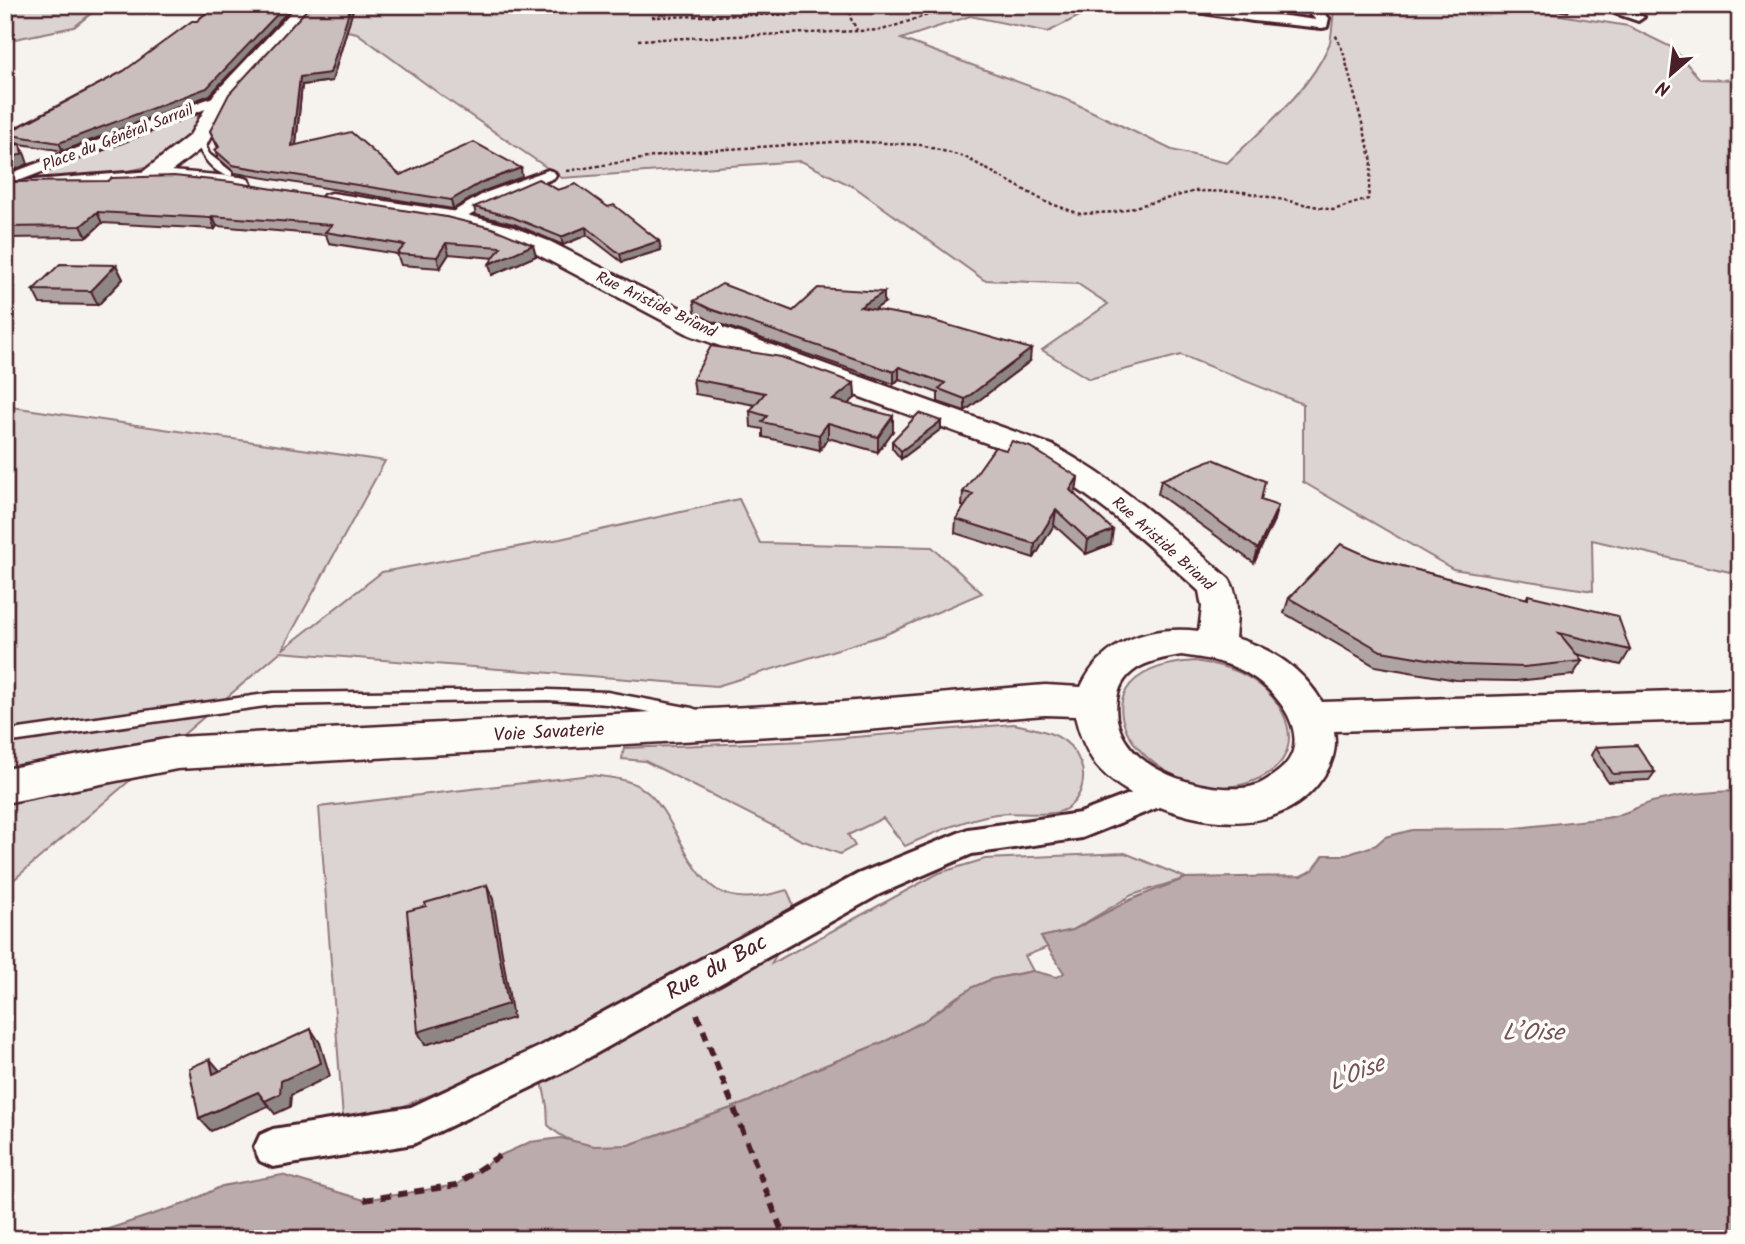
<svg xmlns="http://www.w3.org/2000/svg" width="1745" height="1244" font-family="Kalam,sans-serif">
<rect width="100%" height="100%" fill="#f6f3ef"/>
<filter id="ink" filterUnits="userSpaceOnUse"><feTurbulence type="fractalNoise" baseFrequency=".0143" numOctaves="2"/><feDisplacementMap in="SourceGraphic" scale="14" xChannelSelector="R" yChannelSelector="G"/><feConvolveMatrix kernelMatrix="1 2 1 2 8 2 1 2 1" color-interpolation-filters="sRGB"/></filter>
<g filter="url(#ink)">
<g fill="#dcd4d2" stroke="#937a7e" stroke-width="2">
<path d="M5,5H102L74,27L5,41Z"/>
<path d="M429,5H1101L1048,32L970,16L901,39L1070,101L1172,150L1227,163C1264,127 1308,93 1329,45C1332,38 1333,17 1334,8L1355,11L1352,5H1448L1453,10L1485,7L1523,9L1628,26L1673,48L1700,79L1740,80V577L1734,573L1592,540L1593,591L1453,569L1303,482V404L1181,355L1089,379L1042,350L1108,304L1078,284L984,280L856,188L801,161L562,178L445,98L357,33L303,22L310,10Z"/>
<path d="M186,113L202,117C199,123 197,131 193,137C161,182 64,176 13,184L154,130Z"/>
<path d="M5,406L385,461L282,650L382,572L560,539L739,499L760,543L932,547L982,593L884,635L717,686L280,652L10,883L5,953Z"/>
<path d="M1195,661C1213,664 1230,667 1246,676C1287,697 1312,755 1258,779C1161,823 1041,672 1195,661Z"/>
<path d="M1014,724C1041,730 1069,733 1080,762C1087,778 1082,798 1066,809C1050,818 1015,811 996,814C965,819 934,833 905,846L883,818L848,835L855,846L840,854L801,840L645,761L622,759L624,748L806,741Z"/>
<path d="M591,775C611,778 630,778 647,792C659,802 667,817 675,831C705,889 719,910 787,890C804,923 786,937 771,964L939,873L985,859L1125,853L1186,878L1132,895L1073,930L1042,937L1048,947L1025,956L1033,971L992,979L955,998L924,1021L888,1040L804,1074L748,1102L629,1145C599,1150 569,1146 548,1125L547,1106L536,1051L344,1131L319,807Z"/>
</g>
<path fill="#bbabac" stroke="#8e7378" stroke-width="2" d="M1740,791V1239H78L187,1203L222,1186L282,1175L364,1200L456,1185L499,1156L530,1142L561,1138L594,1146L629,1145L748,1102L804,1074L888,1040L924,1021L973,987L992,979L1033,971L1057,977L1064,973L1041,937L1073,930L1132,899L1186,878L1301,876L1313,870L1324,855H1346L1376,845L1385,837L1412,830L1508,829L1606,818C1623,816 1636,807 1652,802C1680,795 1711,791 1740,791Z"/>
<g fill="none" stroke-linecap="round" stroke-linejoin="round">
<defs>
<g id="lane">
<path d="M199,137L203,139L209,154L232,172V176C214,176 200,154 195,139Z"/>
<path d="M548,690L607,692L692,708L697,710L700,714L697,718L692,720L607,704L548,700L273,705L5,743V731L273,693Z"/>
</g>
<g id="street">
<path d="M1173,5H1204L1316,20L1302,5H1316L1329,18L1327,27L1322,28L1253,21L1179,9Z"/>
<path d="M1591,5H1611L1644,17L1638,21Z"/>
<path d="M221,94L228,98L226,101L21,180H9L7,177L9,174Z"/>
<path d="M548,170L554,172L556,175L554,178L497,201L457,222L451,223L442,218L485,193Z"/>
<path d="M152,171L158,173L160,176L158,179L21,191L13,186L21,181Z"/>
<path d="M1163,781L1174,785L1178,793L1174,801L1082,838L972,854L880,894L565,1071L413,1144L273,1167L260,1161L254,1148L260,1135L273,1129L411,1107L539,1047L858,874L968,829L1080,813Z"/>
</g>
<g id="secondary">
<path d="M298,5H316L230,100L207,144L172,171L240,177L248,179L251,184L248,189L240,191L144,181L141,176L144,171L190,135L214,94Z"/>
<path d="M332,193L451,211L513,227L551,242L710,323L1052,445C1121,483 1170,527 1229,579C1240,597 1237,617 1235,638C1271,648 1303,669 1322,702L1740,689V719L1334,731C1337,748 1333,763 1323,777C1284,836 1206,828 1148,802C1129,793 1109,781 1096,765C1085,749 1079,734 1075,716L1045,715L843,732L177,769L5,803V769L177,737L843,702L1045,685L1081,687C1102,641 1151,625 1199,631L1202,607L1199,591C1143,540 1097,497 1030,459L690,335L533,252L495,237L450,225L324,205L320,200L324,195ZM1181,655C1209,659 1232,662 1256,679C1286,701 1315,746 1275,774C1264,782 1256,787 1242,788C1191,792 1107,762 1117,699C1122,666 1153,660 1181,655Z"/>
</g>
</defs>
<use href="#lane" stroke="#4a1f2b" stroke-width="5"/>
<use href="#street" stroke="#4a1f2b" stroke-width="6"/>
<use href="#secondary" stroke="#4a1f2b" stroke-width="5"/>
<g stroke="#4a1f2b" stroke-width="2.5" stroke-dasharray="3.5 2.5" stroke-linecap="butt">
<path d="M811,5L827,11"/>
<path d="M852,6L850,17L857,30"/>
<path d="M652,17L804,14L856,5"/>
<path d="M638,40L882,30L940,11L944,5"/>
<path d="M567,171L684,152L848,141L921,145L965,157L1046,202L1080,214L1115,212L1196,191L1244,192L1333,210L1368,199L1372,161L1343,51L1335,34"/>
</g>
<g stroke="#4a1f2b" stroke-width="6" stroke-dasharray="10 7" stroke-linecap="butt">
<path d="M697,1014L785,1239"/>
<path d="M364,1200L456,1185L499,1156"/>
</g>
<use href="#lane" fill="#fdfcf7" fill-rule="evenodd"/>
<use href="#street" fill="#fdfcf7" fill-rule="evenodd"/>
<use href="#secondary" fill="#fdfcf7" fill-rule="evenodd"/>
</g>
<g fill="#afa4a3" stroke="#4a1f2b" stroke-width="2">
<path d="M215,5H294L210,95L63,151L9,142L5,133L124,71L197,21Z"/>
<path d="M311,5H396L395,7L354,6L332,81L302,85L296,145L400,175L522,177L484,191L453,209L235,173L218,158L215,150L218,148L210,131Z"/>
<path d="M1524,5H1571L1568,12Z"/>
<path d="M5,182L446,217L536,256L492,275L494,258L449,254L440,268L401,265L397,254L329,243L326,235L217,226L215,229L102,223L87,237L5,238Z"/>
<path d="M558,190L608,207L659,241L661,250L622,262L587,235L563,245L514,224L476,215L474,207Z"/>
<path d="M116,265L123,279L98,305L40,304L33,290Z"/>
<path d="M694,301L793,311L884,303L874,310L1030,361L965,411L938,402V393L899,379L894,384L711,321L695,312Z"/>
<path d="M693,379L854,383L855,398L847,404L893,431L878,452L828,438L820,450L763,437V429L751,427L750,411L755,405L695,394Z"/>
<path d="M941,421V429L901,459L892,448V441Z"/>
<path d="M1006,450L1078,477L1076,491L1074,494L1111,544L1086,554L1054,525L1034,558L955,533L956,519L965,507L962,506L963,492Z"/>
<path d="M1161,480L1261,500L1274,520L1254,563L1158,494Z"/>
<path d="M1372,558L1526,599L1528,595L1630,650L1621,665L1576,654L1582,661L1573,675L1516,681L1456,680L1375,666L1284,613L1289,598Z"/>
<path d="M1596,747L1655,772L1649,780L1608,782L1591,755Z"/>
</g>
<g fill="#8e8685" stroke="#4a1f2b" stroke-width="2">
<path d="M286,5H294L210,95L63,151L59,143Z"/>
<path d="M351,5H354V6L332,81L302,85L295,154L292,146L300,77Z"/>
<path d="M20,144L25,155L28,164L5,174V161Z"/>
<path d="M521,168L522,177L484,191L453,209L451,200L482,182Z"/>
<path d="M97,212L102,223L87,237L81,226Z"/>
<path d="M212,216L217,226L215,229L211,218Z"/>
<path d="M586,227L587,235L563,245L561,237Z"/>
<path d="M659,241L661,250L622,262L620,254Z"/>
<path d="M446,243L449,254L440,268L437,257Z"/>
<path d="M533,245L536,256L492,275L489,264Z"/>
<path d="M116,265L123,279L98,305L91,291Z"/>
<path d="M884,292V303L860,319V307Z"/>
<path d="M1031,349L1030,361L965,411V399Z"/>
<path d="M899,367V379L894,384V372Z"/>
<path d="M854,383L855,398L834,416L833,400Z"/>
<path d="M893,416V431L878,452V437Z"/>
<path d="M941,421V429L901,459V451Z"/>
<path d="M828,423V438L820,450L819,435Z"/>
<path d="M1078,477L1076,491L1068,504L1070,490Z"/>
<path d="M1278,506L1274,520L1254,563L1258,549Z"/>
<path d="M1056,510L1054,525L1034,558L1035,544Z"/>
<path d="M1113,530L1111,544L1086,554L1088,540Z"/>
<path d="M487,885L493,899L513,1018L425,1045L418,1032Z"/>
<path d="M311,1029L320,1043L330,1076L291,1095L290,1107L275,1114L265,1101Z"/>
<path d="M210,1059L221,1072L213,1074Z"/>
<path d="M258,1092L268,1106L211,1131L199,1118Z"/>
</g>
<g fill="#cbbfbe" stroke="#4a1f2b" stroke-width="2">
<path d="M215,5H286L207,88L59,143L5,134L124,71L192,21H197Z"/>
<path d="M311,5H351L330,73L300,77L292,146L351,132L400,175L474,142L521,168L482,182L451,200L232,165L215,150L219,147L210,131L229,94Z"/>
<path d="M20,144L22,154L5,161V147Z"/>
<path d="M174,176L231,182L446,217L492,228L533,245L489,264L501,247L446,243L437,257L397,254L405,245L325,232L332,225L212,216L211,218L97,212L81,226L5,227V182L108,181L112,178Z"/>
<path d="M538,179L558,190L576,184L608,207L614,205L659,241L620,254L586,227L561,237L512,217L474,207Z"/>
<path d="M60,264L116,265L91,291L33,290Z"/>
<path d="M722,284L793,311L818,288L884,292L860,307L927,319L1031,349L965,399L939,389L945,383L899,367L894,372L710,309L694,301Z"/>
<path d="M711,346L781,357L854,383L833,400L893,416L878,437L828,423L819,435L762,422L767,416L750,411L765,393L693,379Z"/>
<path d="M919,413L941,421L901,451L892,441Z"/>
<path d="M1012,441L1030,447L1078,477L1070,490L1113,530L1088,540L1056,510L1035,544L956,519L973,494L963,492L995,447L1006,450Z"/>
<path d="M1213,459L1265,481L1261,500L1278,506L1258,549L1161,480Z"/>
<path d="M1341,544L1372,558L1481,587L1528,599V595L1618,616L1630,650L1559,633L1582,661L1524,667L1463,665L1381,651L1289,598Z"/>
<path d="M1637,745L1655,772L1613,774L1596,747Z"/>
<path d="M487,885L508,1004L418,1032L407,911L426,906L425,903Z"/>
<path d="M311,1029L321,1063L281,1081L280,1094L265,1101L258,1092L199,1118L189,1068L210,1059L213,1074Z"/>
</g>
</g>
<g text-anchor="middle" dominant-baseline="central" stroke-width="7" stroke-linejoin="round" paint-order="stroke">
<g font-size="16" fill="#4a1f2b" stroke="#fdfcf7">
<text transform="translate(118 138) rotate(-21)">Place du Général Sarrail</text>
<text transform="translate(656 305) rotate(26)">Rue Aristide Briand</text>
<text transform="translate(1163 544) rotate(42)">Rue Aristide Briand</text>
</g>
<g font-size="19" fill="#4a1f2b" stroke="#fdfcf7">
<text transform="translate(549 733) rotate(-3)">Voie Savaterie</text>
</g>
<g font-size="23" fill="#4a1f2b" stroke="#fdfcf7">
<text transform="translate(717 968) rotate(-29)">Rue du Bac</text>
</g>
<g font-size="24" font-style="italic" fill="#725058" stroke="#fdfcf7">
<text x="1533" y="1033">L’Oise</text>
<text transform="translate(1357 1074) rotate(-22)">L'Oise</text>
</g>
</g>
<rect width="1745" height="1244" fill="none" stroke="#fdfcf7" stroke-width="28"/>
<rect x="14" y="14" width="1717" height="1216" fill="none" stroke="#4a1f2b" stroke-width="2.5" filter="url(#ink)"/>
<g transform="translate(1671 74) rotate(208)" stroke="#fdfcf7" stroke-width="5" paint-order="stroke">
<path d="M0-5L12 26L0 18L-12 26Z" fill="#4a1f2b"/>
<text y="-10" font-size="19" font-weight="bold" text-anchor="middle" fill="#4a1f2b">N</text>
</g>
</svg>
